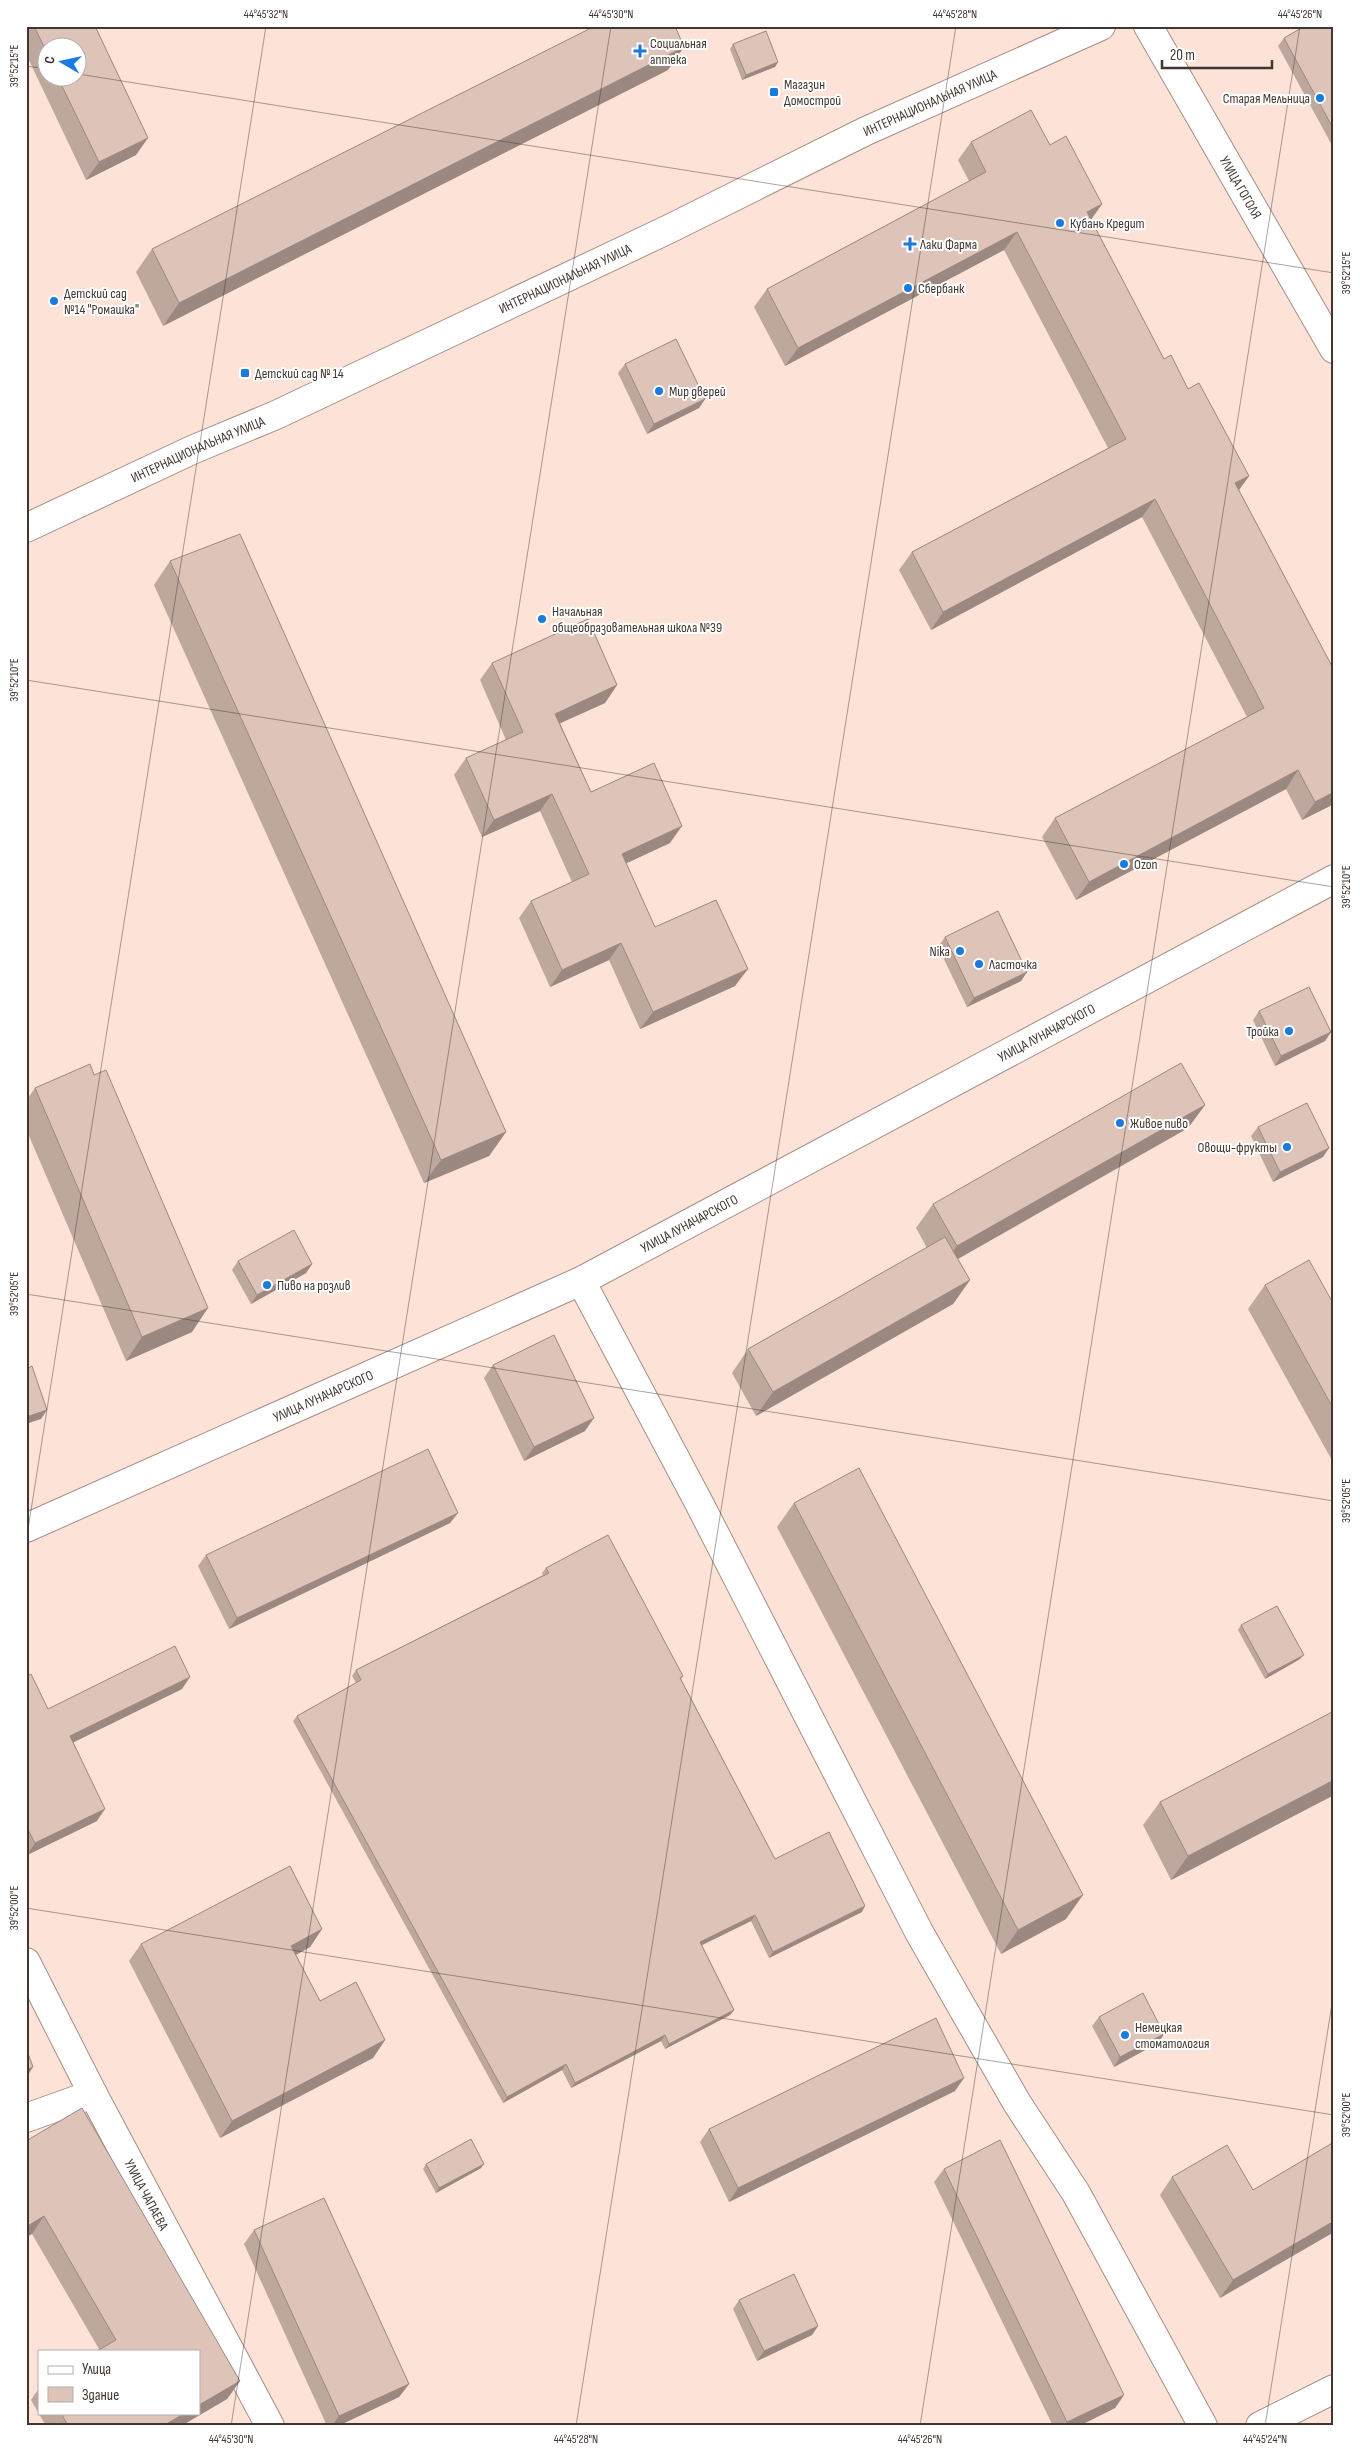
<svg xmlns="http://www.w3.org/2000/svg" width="1360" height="2452" font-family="'Sofia Sans Condensed',sans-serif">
<rect width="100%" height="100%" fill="#fde3d7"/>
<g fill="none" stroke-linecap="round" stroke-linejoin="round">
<defs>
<g id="minor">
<path d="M581,1281L698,1501L919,1932L1017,2103L1076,2193L1203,2426"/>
<path id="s1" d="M26,1962L93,2094L270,2426"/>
<path d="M26,2118L93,2094"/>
<path d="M1260,2426L1334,2389"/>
</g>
<g id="tertiary">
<path id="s2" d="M1148,26L1334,349"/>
<path id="s3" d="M26,528L192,450L276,415L669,229L866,131L1101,26"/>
<path id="s4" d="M26,1528L581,1281L1334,879"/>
</g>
</defs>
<use href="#minor" stroke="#a68e83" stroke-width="30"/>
<use href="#tertiary" stroke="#a68e83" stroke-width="30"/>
<use href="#minor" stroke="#fff" stroke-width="28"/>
<use href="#tertiary" stroke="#fff" stroke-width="28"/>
</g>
<g fill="#bea89e" fill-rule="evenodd">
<path d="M26,26H95L136,155L86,180L26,54ZM48,48L78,78H48Z"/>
<path d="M1334,26V149L1278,46L1284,38Z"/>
<path d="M733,44L778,62L775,67L742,80L730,49Z"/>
<path d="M668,70L163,326L136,272L152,249Z"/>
<path d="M971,142L1050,145L1102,204L1091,220L1164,359L1188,389L1249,476L1239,490L1334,670V804L1302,820L1286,789L1076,900L1042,837L1055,818L1247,717L1142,517L931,630L899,570L912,552L1108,448L1004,250L785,366L754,307L767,289L969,181L958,160Z"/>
<path d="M625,364L705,399L699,408L647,434L618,373Z"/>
<path d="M170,561L506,1132L489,1156L424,1183L154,585Z"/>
<path d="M492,663L617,685L605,703L560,723L591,792L670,843L626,863L655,927L735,986L640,1029L609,960L550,987L519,918L531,901L572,882L540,811L482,837L454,775L466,758L506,740L480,680Z"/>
<path d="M945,937L1027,972L1021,981L967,1007L938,947Z"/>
<path d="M1259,1011L1331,1032L1325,1041L1275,1066L1253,1020Z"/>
<path d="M35,1088L192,1332L126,1361L26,1129V1101Z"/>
<path d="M1205,1105L1188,1128L958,1259L970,1280L953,1304L756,1416L732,1373L748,1349L927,1248L916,1228L933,1204Z"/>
<path d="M1258,1127L1323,1157L1273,1182L1251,1136Z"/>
<path d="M238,1261L312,1264L306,1273L251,1304L232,1270Z"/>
<path d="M1265,1285L1334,1305V1464L1248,1309Z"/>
<path d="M493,1365L585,1431L524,1461L484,1378Z"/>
<path d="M794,1503L1066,1919L1001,1954L777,1527Z"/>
<path d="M450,1523L229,1629L198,1566L206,1555Z"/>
<path d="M546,1568L683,1676L681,1679L775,1859L862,1912L769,1958L751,1921L702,1945L734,2010L730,2015L665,2049L661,2041L571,2088L562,2070L503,2103L293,1721L297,1716L356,1683L352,1676L356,1670L543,1575L542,1573Z"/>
<path d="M1241,1625L1300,1659L1265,1679L1238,1630Z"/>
<path d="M26,1677L48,1709L182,1689L73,1742L97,1821L27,1855Z"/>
<path d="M1334,1711V1795L1171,1880L1143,1825L1160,1802Z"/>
<path d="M322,1929L310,1947L296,1955L320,2001L385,2040L373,2058L220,2138L129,1961L141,1944Z"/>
<path d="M1099,2017L1164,2034L1158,2043L1114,2067L1092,2026Z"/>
<path d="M955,2091L729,2202L700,2142L709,2129Z"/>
<path d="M26,2141L240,2381L227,2399L181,2426H46L31,2400L39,2388V2413H199L99,2349L32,2234L26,2237Z"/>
<path d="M1334,2142V2232L1220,2298L1160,2195L1172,2177L1253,2190Z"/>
<path d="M426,2164L481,2168L436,2193L423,2169Z"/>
<path d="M944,2169L1124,2395L1115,2408L1079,2426H1053L934,2182Z"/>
<path d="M254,2230L409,2384L399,2397L338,2426H327L244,2244Z"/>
<path d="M739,2300L818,2326L812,2335L757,2361L733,2309Z"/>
</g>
<g fill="#9b8881">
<path d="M684,47L668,70L163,326L179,303Z"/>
<path d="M778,62L775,67L742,80L746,75Z"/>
<path d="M148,138L136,155L86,180L99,162Z"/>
<path d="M1102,204L1089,222L1087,212Z"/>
<path d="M1017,232L1004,250L785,366L798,348Z"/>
<path d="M705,399L699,408L647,434L654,424Z"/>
<path d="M1249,476L1236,494L1235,483Z"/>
<path d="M1155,499L1142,517L931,630L943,612Z"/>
<path d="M617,685L605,703L543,731L555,714Z"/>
<path d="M1298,770L1286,789L1076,900L1089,882Z"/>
<path d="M1334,792V804L1302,820L1315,802Z"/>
<path d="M552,794L540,811L482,837L494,820Z"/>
<path d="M682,826L670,843L610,871L622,854Z"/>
<path d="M621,943L609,960L550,987L562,970Z"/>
<path d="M748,969L735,986L640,1029L653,1012Z"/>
<path d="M1027,972L1021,981L967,1007L974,998Z"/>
<path d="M1331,1032L1325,1041L1275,1066L1281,1056Z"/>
<path d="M1205,1105L1188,1128L940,1269L957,1246Z"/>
<path d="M506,1132L489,1156L424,1183L441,1160Z"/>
<path d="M1329,1148L1323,1157L1273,1182L1280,1172Z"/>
<path d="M312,1264L306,1273L251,1304L257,1295Z"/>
<path d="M970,1280L953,1304L756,1416L773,1392Z"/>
<path d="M208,1308L192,1332L126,1361L142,1337Z"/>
<path d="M47,1410L41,1419L26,1424V1417Z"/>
<path d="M594,1418L585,1431L524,1461L534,1447Z"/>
<path d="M458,1513L450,1523L229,1629L237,1618Z"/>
<path d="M1304,1655L1300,1659L1265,1679L1268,1674Z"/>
<path d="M190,1677L182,1689L62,1748L70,1736Z"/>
<path d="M1334,1780V1795L1171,1880L1188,1856Z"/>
<path d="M105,1809L97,1821L27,1855L35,1843Z"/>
<path d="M1083,1895L1066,1919L1001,1954L1018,1930Z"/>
<path d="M865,1906L862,1912L769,1958L773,1952Z"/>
<path d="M755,1915L751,1921L696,1948L700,1942Z"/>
<path d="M322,1929L310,1947L279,1964L291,1946Z"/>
<path d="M734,2010L730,2015L665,2049L669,2044Z"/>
<path d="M1164,2034L1158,2043L1114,2067L1120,2057Z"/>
<path d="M665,2035L661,2041L571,2088L575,2083Z"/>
<path d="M385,2040L373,2058L220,2138L232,2121Z"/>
<path d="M566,2064L562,2070L503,2103L507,2097Z"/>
<path d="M33,2067L26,2078V2070Z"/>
<path d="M964,2078L955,2091L729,2202L738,2188Z"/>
<path d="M484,2164L481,2168L436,2193L439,2188Z"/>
<path d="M44,2216L32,2234L26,2237V2227Z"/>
<path d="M1334,2221V2232L1220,2298L1233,2280Z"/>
<path d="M818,2326L812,2335L757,2361L764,2351Z"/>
<path d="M240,2381L227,2399L181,2426H163L185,2413H199V2405Z"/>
<path d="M409,2384L399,2397L338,2426H332L339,2416Z"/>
<path d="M1124,2395L1115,2408L1079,2426H1065L1067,2422Z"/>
</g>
<g fill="#ddc3b8" stroke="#9b8881">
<path d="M34,26H95L148,138L99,162L58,78H78V48H48V55Z"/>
<path d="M595,26H675L684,47L179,303L152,249Z"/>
<path d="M1305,26H1334V130L1284,38Z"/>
<path d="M766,31L778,62L746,75L733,44Z"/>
<path d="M1031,110L1050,145L1066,136L1102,204L1087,212L1164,359L1171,355L1188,389L1199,383L1249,476L1235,483L1334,670V792L1315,802L1298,770L1089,882L1055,818L1264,708L1155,499L943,612L912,552L1126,439L1017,232L798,348L767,289L986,172L971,142Z"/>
<path d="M676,339L705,399L654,424L625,364Z"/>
<path d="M240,534L506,1132L441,1160L170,561Z"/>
<path d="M588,619L617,685L555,714L591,792L654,763L682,826L622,854L655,927L716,900L748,969L653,1012L621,943L562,970L531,901L589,874L552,794L494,820L466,758L523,732L492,663Z"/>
<path d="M998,911L1027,972L974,998L945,937Z"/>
<path d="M1309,987L1331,1032L1281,1056L1259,1011Z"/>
<path d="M1181,1063L1205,1105L957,1246L933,1204Z"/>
<path d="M90,1064L94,1075L106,1070L208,1308L142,1337L35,1088Z"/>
<path d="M1307,1103L1329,1148L1280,1172L1258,1127Z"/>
<path d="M294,1230L312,1264L257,1295L238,1261Z"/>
<path d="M945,1237L970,1280L773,1392L748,1349Z"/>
<path d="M1309,1260L1334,1305V1410L1265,1285Z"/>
<path d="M554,1335L594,1418L534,1447L493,1365Z"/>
<path d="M32,1366L47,1410L26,1417V1369Z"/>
<path d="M428,1449L458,1513L237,1618L206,1555Z"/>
<path d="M859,1468L1083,1895L1018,1930L794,1503Z"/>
<path d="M608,1535L683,1676L680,1678L775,1859L829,1832L865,1906L773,1952L755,1915L700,1942L734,2010L669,2044L665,2035L575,2083L566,2064L507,2097L297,1716L361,1680L356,1670L549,1573L546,1568Z"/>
<path d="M1277,1606L1304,1655L1268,1674L1241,1625Z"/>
<path d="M175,1646L190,1677L70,1736L105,1809L35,1843L26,1826V1677L31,1674L48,1709Z"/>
<path d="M1334,1711V1780L1188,1856L1160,1802Z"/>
<path d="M290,1866L322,1929L291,1946L320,2001L356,1982L385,2040L232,2121L141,1944Z"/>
<path d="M1143,1993L1164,2034L1120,2057L1099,2017Z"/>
<path d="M936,2018L964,2078L738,2188L709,2129Z"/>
<path d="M26,2048L33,2067L26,2070Z"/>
<path d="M82,2108L240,2381L199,2405V2351H97L116,2340L44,2216L26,2227V2141Z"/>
<path d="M471,2139L484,2164L439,2188L426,2164Z"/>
<path d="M1000,2140L1124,2395L1067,2422L944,2169Z"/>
<path d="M1334,2142V2221L1233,2280L1172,2177L1227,2145L1253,2190Z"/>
<path d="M324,2198L409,2384L339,2416L254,2230Z"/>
<path d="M794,2274L818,2326L764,2351L739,2300Z"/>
<path d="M61,2413H185L163,2426H68Z"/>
</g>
<path fill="none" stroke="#413732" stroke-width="1" stroke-opacity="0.45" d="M26,66L48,69M78,74L1334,273M26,680L1334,887M26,1294L1334,1501M26,1542L266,26M26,1908L1334,2115M231,2426L611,26M576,2426L956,26M920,2426L1300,26M1265,2426L1334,1991"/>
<g fill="#167be4" stroke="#fff" stroke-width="2">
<path d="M637.5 43.5h5v5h5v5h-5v5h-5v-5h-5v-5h5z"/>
<rect x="769" y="87" width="10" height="10" rx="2.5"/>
<circle cx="1320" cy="98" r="5"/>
<circle cx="1060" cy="223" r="5"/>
<path d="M907.5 236.5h5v5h5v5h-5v5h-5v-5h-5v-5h5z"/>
<circle cx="908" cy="288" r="5"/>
<circle cx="54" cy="301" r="5"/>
<rect x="240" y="368" width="10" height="10" rx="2.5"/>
<circle cx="659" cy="391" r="5"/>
<circle cx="542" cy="619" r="5"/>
<circle cx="1124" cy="864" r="5"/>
<circle cx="960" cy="951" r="5"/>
<circle cx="979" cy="964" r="5"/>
<circle cx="1289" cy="1031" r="5"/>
<circle cx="1120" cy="1123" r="5"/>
<circle cx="1287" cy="1147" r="5"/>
<circle cx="267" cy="1285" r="5"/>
<circle cx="1125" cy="2035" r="5"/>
</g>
<g text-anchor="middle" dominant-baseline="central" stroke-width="4" stroke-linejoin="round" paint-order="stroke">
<g font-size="14" fill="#413732" stroke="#fff" text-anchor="start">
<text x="650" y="43">Социальная<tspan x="650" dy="16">аптека</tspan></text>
<text x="784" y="84">Магазин<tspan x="784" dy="16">Домострой</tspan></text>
<text x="1310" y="98" text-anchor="end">Старая Мельница</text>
<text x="1070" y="223">Кубань Кредит</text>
<text x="920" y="244">Лаки Фарма</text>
<text x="918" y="288">Сбербанк</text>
<text x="64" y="293">Детский сад<tspan x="64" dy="16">№14 "Ромашка"</tspan></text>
<text x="255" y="373">Детский сад № 14</text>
<text x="669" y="391">Мир дверей</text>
<text x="552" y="611">Начальная<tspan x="552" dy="16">общеобразовательная школа №39</tspan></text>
<text x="1134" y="864">Ozon</text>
<text x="950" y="951" text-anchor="end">Nika</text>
<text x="989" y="964">Ласточка</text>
<text x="1279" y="1031" text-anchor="end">Тройка</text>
<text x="1130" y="1123">Живое пиво</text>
<text x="1277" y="1147" text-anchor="end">Овощи-фрукты</text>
<text x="277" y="1285">Пиво на розлив</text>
<text x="1135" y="2027">Немецкая<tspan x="1135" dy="16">стоматология</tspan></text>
</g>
<g font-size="14" fill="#413732" stroke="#fff">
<text stroke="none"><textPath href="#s3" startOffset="999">ИНТЕРНАЦИОНАЛЬНАЯ УЛИЦА</textPath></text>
<text stroke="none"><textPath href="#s2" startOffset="186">УЛИЦА ГОГОЛЯ</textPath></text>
<text stroke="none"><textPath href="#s3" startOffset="594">ИНТЕРНАЦИОНАЛЬНАЯ УЛИЦА</textPath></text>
<text stroke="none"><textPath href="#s3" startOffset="189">ИНТЕРНАЦИОНАЛЬНАЯ УЛИЦА</textPath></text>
<text stroke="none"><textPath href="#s4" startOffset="1135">УЛИЦА ЛУНАЧАРСКОГО</textPath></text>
<text stroke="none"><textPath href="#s4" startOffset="730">УЛИЦА ЛУНАЧАРСКОГО</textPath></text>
<text stroke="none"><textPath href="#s4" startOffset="325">УЛИЦА ЛУНАЧАРСКОГО</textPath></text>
<text stroke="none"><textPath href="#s1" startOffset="262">УЛИЦА ЧАПАЕВА</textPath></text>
</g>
</g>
<rect width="1360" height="2452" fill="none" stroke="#ffffff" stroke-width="55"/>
<rect x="38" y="2350" width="162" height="65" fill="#ffffff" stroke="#b3afad"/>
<rect x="48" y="2366" width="25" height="8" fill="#ffffff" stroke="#b3afad"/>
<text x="82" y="2374" font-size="15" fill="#413732">Улица</text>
<rect x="48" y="2387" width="25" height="15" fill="#ddc3b8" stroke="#b3afad"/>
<text x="82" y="2400" font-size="15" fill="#413732">Здание</text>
<g transform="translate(62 62) rotate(279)"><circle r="24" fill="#ffffff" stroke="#b3afad"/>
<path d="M0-4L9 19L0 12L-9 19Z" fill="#167be4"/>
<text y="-8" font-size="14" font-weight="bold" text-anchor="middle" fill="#413732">С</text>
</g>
<path d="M1162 60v8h110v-8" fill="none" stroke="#413732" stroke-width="2.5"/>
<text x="1170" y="60" font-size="15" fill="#413732" stroke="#ffffff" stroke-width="4" paint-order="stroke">20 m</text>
<rect x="28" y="28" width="1304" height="2396" fill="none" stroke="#413732" stroke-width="2"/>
<g font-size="12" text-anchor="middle" fill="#413732">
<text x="266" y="18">44°45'32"N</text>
<text x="611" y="18">44°45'30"N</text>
<text x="955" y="18">44°45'28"N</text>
<text x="1300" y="18">44°45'26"N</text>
<text transform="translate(14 66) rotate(-90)" y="4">39°52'15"E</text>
<text transform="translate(1346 273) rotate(-90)" y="4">39°52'15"E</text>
<text transform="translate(14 680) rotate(-90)" y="4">39°52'10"E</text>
<text transform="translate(1346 887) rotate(-90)" y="4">39°52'10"E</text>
<text transform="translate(14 1294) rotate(-90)" y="4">39°52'05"E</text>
<text transform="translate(1346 1501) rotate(-90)" y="4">39°52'05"E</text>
<text transform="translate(14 1908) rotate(-90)" y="4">39°52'00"E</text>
<text transform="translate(1346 2115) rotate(-90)" y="4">39°52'00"E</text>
<text x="231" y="2443">44°45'30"N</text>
<text x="576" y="2443">44°45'28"N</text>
<text x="920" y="2443">44°45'26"N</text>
<text x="1265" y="2443">44°45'24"N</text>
</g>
</svg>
